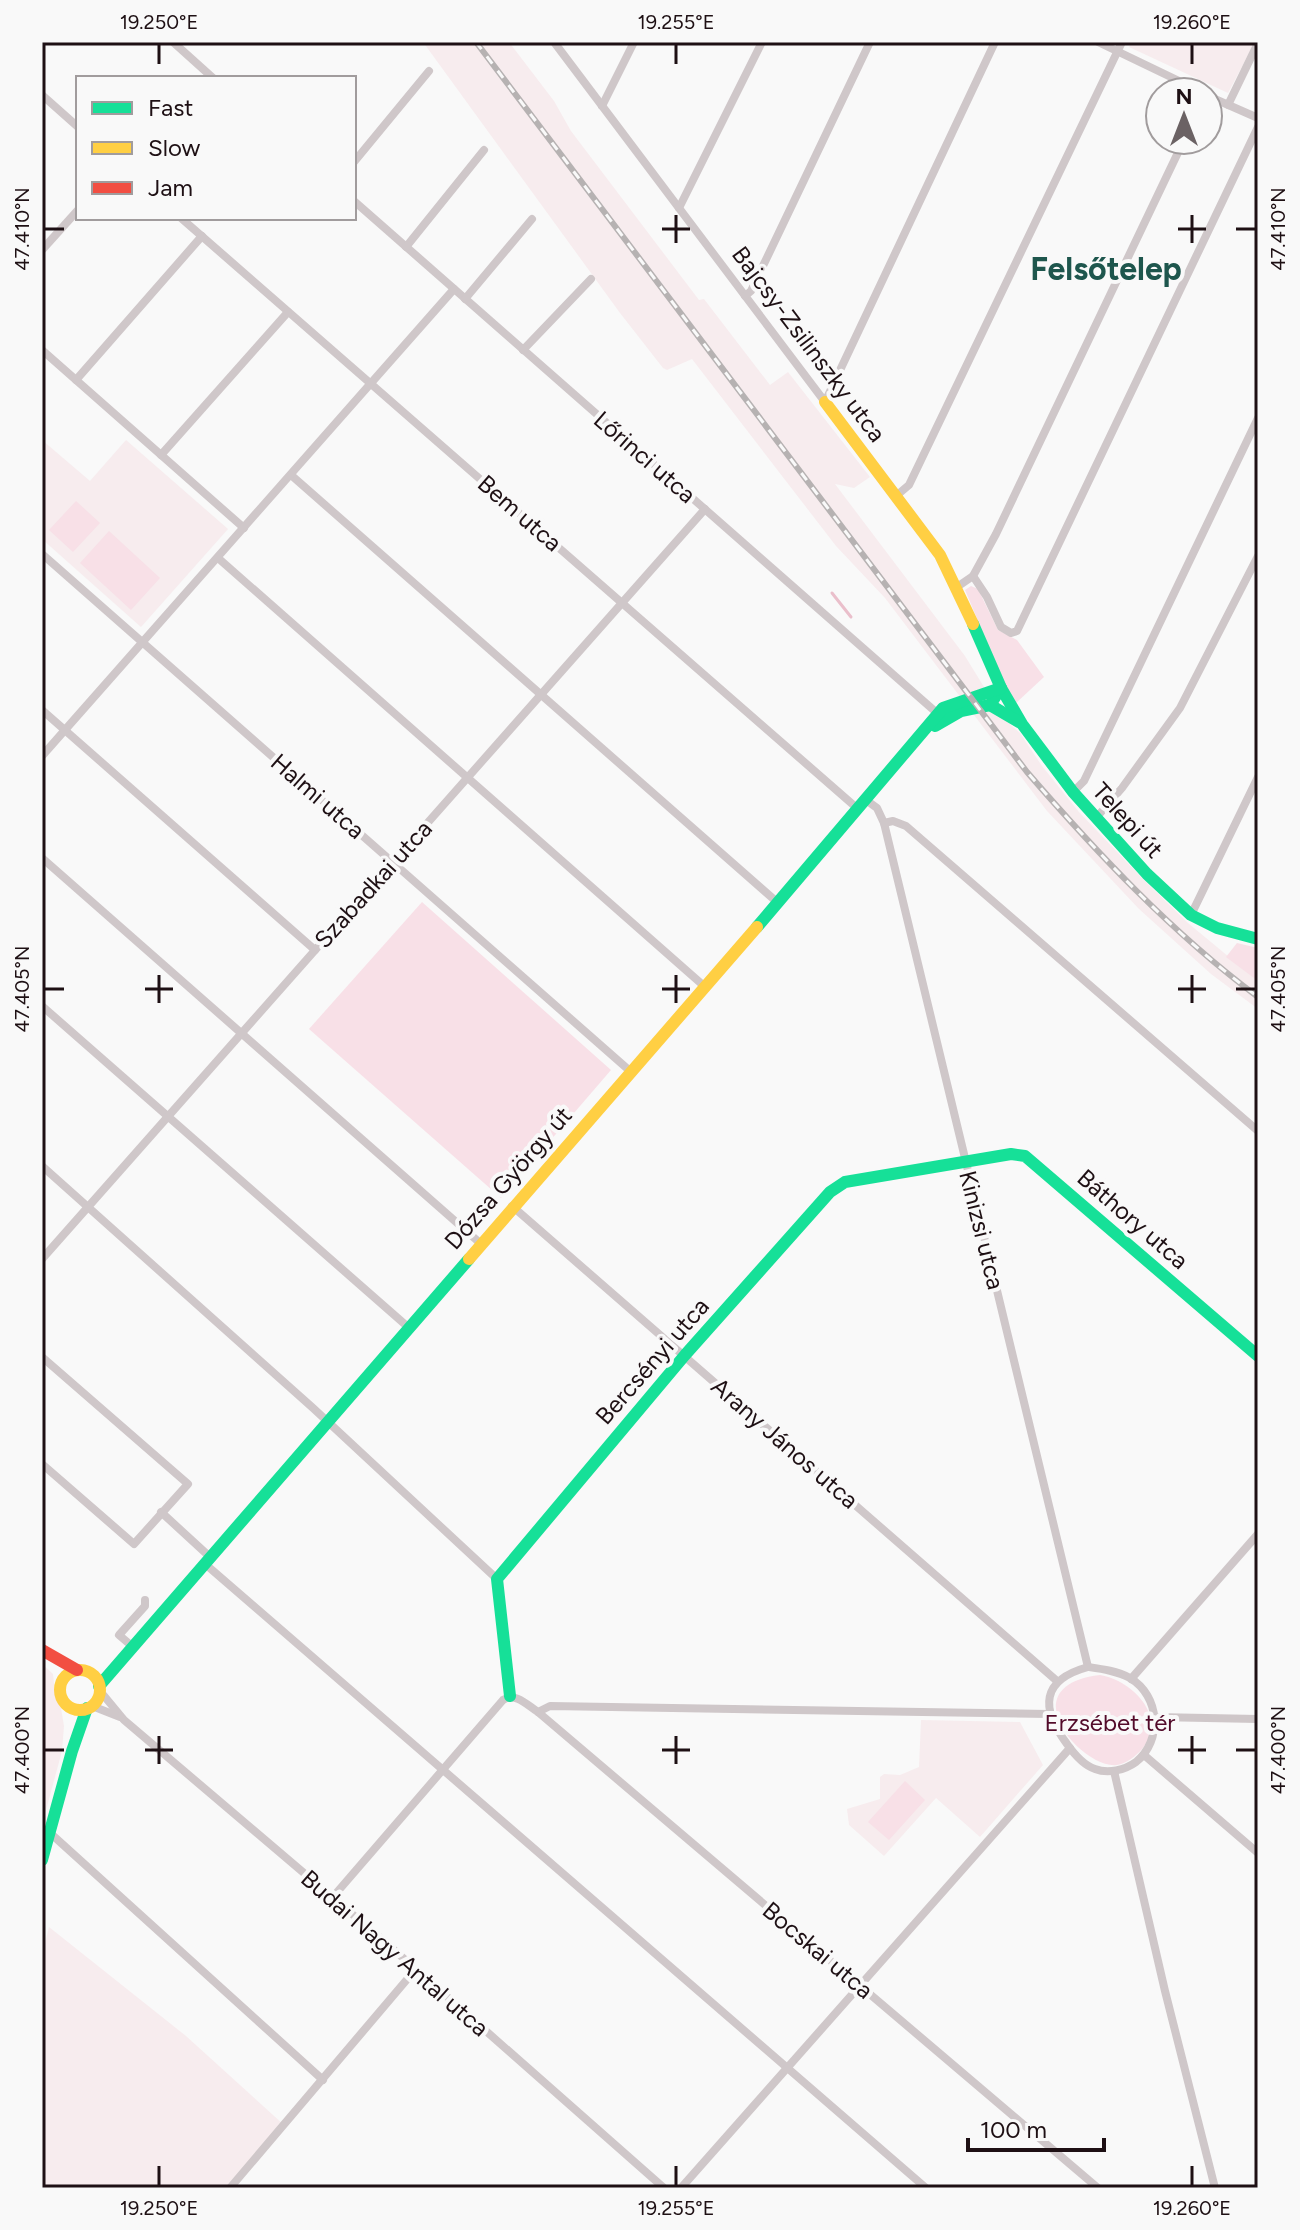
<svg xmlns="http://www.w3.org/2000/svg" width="1300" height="2230" font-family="Figtree,sans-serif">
<rect width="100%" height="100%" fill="#f9f9f9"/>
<g fill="#f7ecee">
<path d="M423,42H509L554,101L571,131L699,300L704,299L770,385L788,372L870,477L854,488L835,484L965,656L1003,718L1020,733L1042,766L1079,812L1143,879L1188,923L1258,981V1009L1211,974L1139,909L1047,811L885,598L836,546L692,359L667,370L663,368L620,313Z"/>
<path d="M1132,42H1255L1228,93L1129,47Z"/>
<path d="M42,440L90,481L126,440L228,529L141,627L42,539Z"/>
<path d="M42,1664L53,1674L55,1693L61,1708L64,1726L62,1751L42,1825Z"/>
<path d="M921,1720L1020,1722L1043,1765L980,1837L936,1798L884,1856L849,1825L847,1809L880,1799V1777L884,1774L900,1775L919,1767Z"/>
<path d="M49,1927L186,2036L284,2125L231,2188H42V1955Z"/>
</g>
<g fill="#f8e0e7">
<path d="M76,501L100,523L73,552L49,530Z"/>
<path d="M109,531L160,578L131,610L80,563Z"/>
<path d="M971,586L978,589L998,630L1017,640L1044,677L1015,704L1005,685L965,590Z"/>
<path d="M422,902L611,1070L501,1198L309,1029Z"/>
<path d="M1237,943L1258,948V981L1226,957Z"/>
<path d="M1100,1675C1132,1680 1169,1717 1142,1749C1136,1756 1126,1764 1117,1765C1083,1770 1008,1686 1100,1675Z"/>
<path d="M905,1781L925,1800L889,1840L868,1822Z"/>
</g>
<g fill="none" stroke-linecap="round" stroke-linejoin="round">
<path stroke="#eabfcb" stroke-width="3" d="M832,593L851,617"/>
<g stroke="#cfc7c9" stroke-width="8">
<path d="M173,42L213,78"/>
<path d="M554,42L825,402L995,42"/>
<path d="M1098,42L1202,92"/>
<path d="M42,95L78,127"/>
<path d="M1208,96L1258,118"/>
<path d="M1228,105L1258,43"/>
<path d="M602,106L634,42"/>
<path d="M354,162L429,71"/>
<path d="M354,201L937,713"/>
<path d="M679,208L762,42"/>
<path d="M181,218L858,809"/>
<path d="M406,247L484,150"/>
<path d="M42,250L78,210"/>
<path d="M745,296L751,291L870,42"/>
<path d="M465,299L532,219"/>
<path d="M42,350L244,528"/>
<path d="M523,350L591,279"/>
<path d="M76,380L202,236"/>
<path d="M161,455L288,312"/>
<path d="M291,475L777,902"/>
<path d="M896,496L909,485L1122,42"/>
<path d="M42,554L630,1071"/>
<path d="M218,558L704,986"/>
<path d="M973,576L987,597L1001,627L1011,633L1017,631L1258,127"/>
<path d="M957,587L973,576L996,534L1184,140"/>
<path d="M42,710L315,950"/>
<path d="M42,756L454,289"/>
<path d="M1073,792L1084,781L1258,418"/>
<path d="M866,800L877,808L884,823L1088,1667"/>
<path d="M1096,818L1122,788L1180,708L1258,556"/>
<path d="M884,823L893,821L906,826L1258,1131"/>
<path d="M42,858L480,1243"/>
<path d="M1191,915L1258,777"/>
<path d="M42,1006L408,1327"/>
<path d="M42,1166L313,1408L497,1579"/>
<path d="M512,1206L1057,1681"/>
<path d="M42,1259L705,509"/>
<path d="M42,1357L188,1484L134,1544L42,1464"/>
<path d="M161,1512L210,1557"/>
<path d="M204,1563L926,2188"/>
<path d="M133,1647L119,1635L145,1606V1600"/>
<path d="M1088,1667C1102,1669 1117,1671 1130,1678C1160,1696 1163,1740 1136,1762C1125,1770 1108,1774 1095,1769C1083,1765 1074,1754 1067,1744C1040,1708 1041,1680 1088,1667Z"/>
<path d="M1131,1679L1258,1534"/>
<path d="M100,1691L124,1720L385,1942L664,2188"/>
<path d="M92,1706L120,1717"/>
<path d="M538,1712L550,1706L1049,1714"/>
<path d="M1155,1717L1258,1719"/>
<path d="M1144,1755L1258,1853"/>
<path d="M1114,1771L1165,1991L1215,2188"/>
<path d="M49,1832L323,2080"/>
<path d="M332,1898L503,1700C516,1692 527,1705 538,1712L1098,2188"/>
<path d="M230,2188L415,1970"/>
<path d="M681,2188L1070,1748"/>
</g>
<g stroke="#16e098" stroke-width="12">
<path d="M973,624L1001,688L1022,724L1073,792L1147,874L1191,915L1217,928L1258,939"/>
<path d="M990,705L1019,722"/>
<path d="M935,726L961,711L990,705L1001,688"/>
<path d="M757,927L943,708L1001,688"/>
<path d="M99,1686L469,1259"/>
<path d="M510,1696L497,1579L685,1355L830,1192L845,1182L1011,1154L1025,1156L1258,1356"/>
<path d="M42,1860L72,1751L87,1708"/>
</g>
<g stroke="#ffcf43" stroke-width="12">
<path d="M825,402L940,555L973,624"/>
<path d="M469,1259L757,927"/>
<circle cx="80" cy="1690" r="20"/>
</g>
<path stroke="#f24e42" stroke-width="12" d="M42,1650L77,1670"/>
<defs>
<path id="rail" d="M476,42L1027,772C1097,853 1171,932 1258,997"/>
</defs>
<use href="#rail" stroke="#b6b2b2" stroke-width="6"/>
<use href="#rail" stroke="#f9f9f9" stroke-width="3" stroke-dasharray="9" stroke-linecap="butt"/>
</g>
<path fill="none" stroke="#1e1014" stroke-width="3" d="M159,44V64M676,44V64M1192,44V64M676,215V243M1192,215V243M44,229H64M662,229H690M1178,229H1206M1236,229H1256M159,975V1003M676,975V1003M1192,975V1003M44,989H64M145,989H173M662,989H690M1178,989H1206M1236,989H1256M159,1736V1764M676,1736V1764M1192,1736V1764M44,1750H64M145,1750H173M662,1750H690M1178,1750H1206M1236,1750H1256M159,2166V2186M676,2166V2186M1192,2166V2186"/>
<g text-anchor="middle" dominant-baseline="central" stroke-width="8" stroke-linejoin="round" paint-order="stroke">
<g font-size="24" fill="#1e1014" stroke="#f9f9f9">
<text transform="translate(809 344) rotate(53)">Bajcsy-Zsilinszky utca</text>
<text transform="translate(645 457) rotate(41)">Lőrinci utca</text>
<text transform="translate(520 513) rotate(41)">Bem utca</text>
<text transform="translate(318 796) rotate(41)">Halmi utca</text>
<text transform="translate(1128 820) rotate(48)">Telepi út</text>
<text transform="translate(373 884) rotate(-48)">Szabadkai utca</text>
<text transform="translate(508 1178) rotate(-49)">Dózsa György út</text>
<text transform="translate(1133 1219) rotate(41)">Báthory utca</text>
<text transform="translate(982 1230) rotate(76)">Kinizsi utca</text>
<text transform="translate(652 1361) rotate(-49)">Bercsényi utca</text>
<text transform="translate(785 1443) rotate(41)">Arany János utca</text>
<text transform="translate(818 1950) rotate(40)">Bocskai utca</text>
<text transform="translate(395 1953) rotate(41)">Budai Nagy Antal utca</text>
</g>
<g font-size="24" fill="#520b2a" stroke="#f9f9f9">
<text x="1110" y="1722">Erzsébet tér</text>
</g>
<g font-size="32" font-weight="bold" fill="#1e564d" stroke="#f9f9f9">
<text x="1106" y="269">Felsőtelep</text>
</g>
</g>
<rect width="1300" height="2230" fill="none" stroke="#f9f9f9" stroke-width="88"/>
<rect x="76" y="76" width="280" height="144" fill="#f9f9f9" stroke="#a19c9d" stroke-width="2"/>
<rect x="92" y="102" width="40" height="12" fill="#16e098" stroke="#a19c9d" stroke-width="2"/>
<text x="148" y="116" font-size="24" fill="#1e1014">Fast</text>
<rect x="92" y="142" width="40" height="12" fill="#ffcf43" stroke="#a19c9d" stroke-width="2"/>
<text x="148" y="156" font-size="24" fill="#1e1014">Slow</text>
<rect x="92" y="182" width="40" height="12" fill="#f24e42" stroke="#a19c9d" stroke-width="2"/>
<text x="148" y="196" font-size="24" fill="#1e1014">Jam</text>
<g transform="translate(1184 116)"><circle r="38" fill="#f9f9f9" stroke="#a19c9d" stroke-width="2"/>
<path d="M0-6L14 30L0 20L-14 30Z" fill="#6b6264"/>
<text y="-12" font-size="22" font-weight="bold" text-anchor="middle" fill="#1e1014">N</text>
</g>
<path d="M968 2138v12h136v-12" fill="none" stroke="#1e1014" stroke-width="4"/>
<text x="980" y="2138" font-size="24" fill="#1e1014" stroke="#f9f9f9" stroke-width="6" paint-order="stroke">100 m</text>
<rect x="44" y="44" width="1212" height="2142" fill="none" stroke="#1e1014" stroke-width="3"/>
<g font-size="20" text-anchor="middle" fill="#1e1014">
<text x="159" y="29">19.250°E</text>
<text x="676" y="29">19.255°E</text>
<text x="1192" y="29">19.260°E</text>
<text transform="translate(22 229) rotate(-90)" y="7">47.410°N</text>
<text transform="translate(1278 229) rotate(-90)" y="7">47.410°N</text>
<text transform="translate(22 989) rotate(-90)" y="7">47.405°N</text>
<text transform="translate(1278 989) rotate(-90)" y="7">47.405°N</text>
<text transform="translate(22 1750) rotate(-90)" y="7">47.400°N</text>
<text transform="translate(1278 1750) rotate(-90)" y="7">47.400°N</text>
<text x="159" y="2215">19.250°E</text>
<text x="676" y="2215">19.255°E</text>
<text x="1192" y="2215">19.260°E</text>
</g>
</svg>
